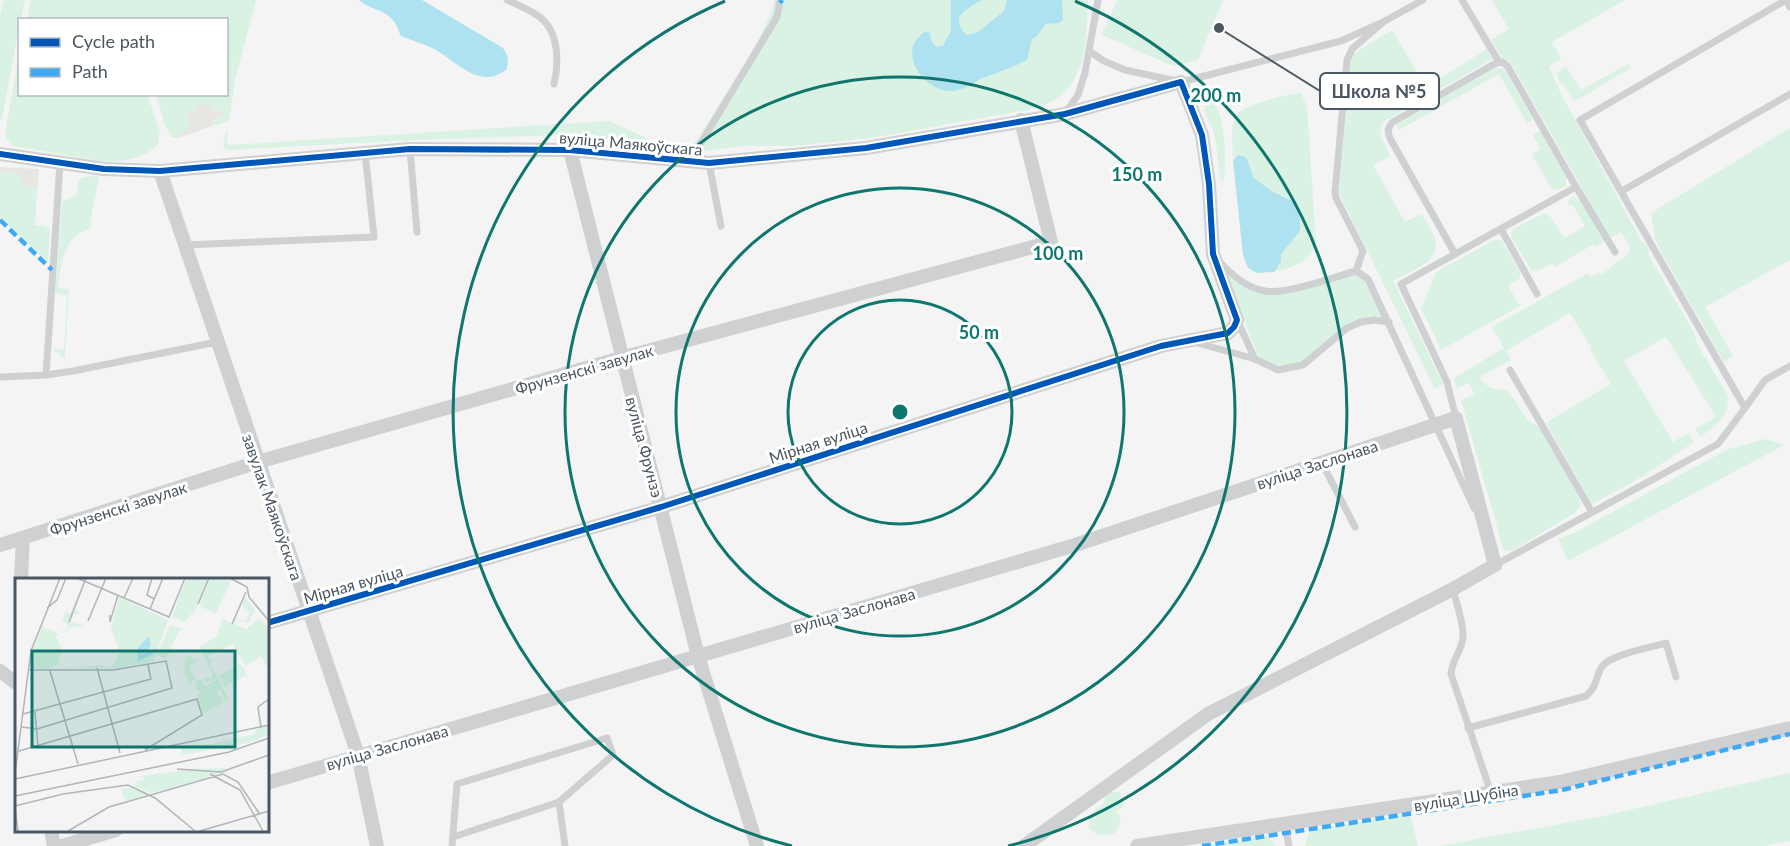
<svg xmlns="http://www.w3.org/2000/svg" width="1790" height="846" font-family="Lato,sans-serif">
<rect width="100%" height="100%" fill="#f4f4f4"/>
<g fill="#d9f2e3">
<path d="M4,0H25L21,19L20,20L19,28L2,119L0,120V16Z"/>
<path d="M31,0H256L235,80L229,121L212,126V121L218,120L221,110L212,109L213,106L185,113L189,119L188,128L178,136H172L165,126L156,95L226,94V20H27Z"/>
<path d="M774,0H1088C1086,46 1088,91 1037,108L871,138L795,146H742L685,154L658,152L602,138L566,135L433,139L227,150L223,146L225,134L228,132L227,145L609,121L677,152L690,149L701,134C716,109 774,23 774,0Z"/>
<path d="M1117,0H1223L1198,60L1173,66L1102,35Z"/>
<path d="M1492,0H1625L1552,42L1561,59L1549,66L1561,94L1642,242L1648,246L1649,256L1694,332L1697,344L1727,394C1732,415 1715,427 1700,437L1695,429L1716,417L1666,337L1624,361L1673,442L1688,433L1694,442L1640,478L1592,504L1547,425L1550,420L1611,384L1590,350L1592,349L1570,313L1506,351L1511,360L1481,376L1480,379L1490,388L1508,391L1527,419L1539,427L1579,496L1581,505L1576,512L1515,549L1507,551L1503,549L1501,541L1461,400L1474,394L1469,383L1457,389L1454,378L1504,348L1492,327L1588,273L1591,277L1600,272L1602,275L1616,262L1628,255L1630,247L1621,232L1610,238L1583,193L1581,186L1512,65L1506,59L1502,58L1491,40L1509,29Z"/>
<path d="M1392,30L1426,87L1487,49L1492,59L1383,122L1380,135L1390,156L1373,165L1405,222L1422,214C1426,222 1433,231 1435,240C1442,261 1408,273 1393,281L1443,384L1435,389L1339,193L1351,55Z"/>
<path d="M19,56L20,94L145,95L148,96L160,133L158,144C147,158 124,161 107,162L13,146L6,139L5,133Z"/>
<path d="M1628,64L1631,68L1575,101L1573,100L1563,84L1560,83L1556,73L1566,67L1581,90Z"/>
<path d="M1496,67L1503,69L1507,73L1533,120L1527,123L1499,74L1399,130L1396,125Z"/>
<path d="M1301,93L1307,107L1316,243C1311,262 1292,268 1274,272L1281,262L1280,254L1300,231V212L1293,201L1273,192L1254,178L1246,157L1238,155L1233,161C1233,147 1230,130 1235,117C1240,105 1288,94 1301,93Z"/>
<path d="M1209,103L1215,104C1226,125 1226,156 1224,180H1221C1217,165 1218,148 1214,133C1211,123 1204,116 1205,106Z"/>
<path d="M1790,128V260L1705,307L1733,356L1724,362L1661,252L1655,239L1651,213Z"/>
<path d="M1540,131L1566,177V186L1558,190L1554,189L1550,186L1532,154L1541,149L1533,135Z"/>
<path d="M2,172L17,173L29,187L35,188L37,191L35,225L46,226L50,231L48,263L0,217V173Z"/>
<path d="M88,176L99,177L91,218V225L88,230C64,234 60,268 58,288L69,289L65,359L52,349L64,350L67,295L55,293L62,201L76,196L79,179Z"/>
<path d="M1573,197L1580,200L1605,241L1596,247L1594,244L1555,267L1552,263L1540,270L1532,271L1511,237V233L1515,228L1545,213L1550,216L1564,238L1585,226L1572,204L1569,206L1568,201Z"/>
<path d="M1494,240H1501L1520,272V278L1508,286L1520,306L1441,350L1421,308L1436,272Z"/>
<path d="M1222,264L1229,272L1266,292L1356,271L1363,274L1389,322L1374,320L1347,328L1318,354L1290,369L1264,364L1257,353Z"/>
<path d="M1766,439L1784,445L1568,561L1558,539L1576,532L1728,449Z"/>
<path d="M1790,773V841L1765,846H1438L1599,817Z"/>
<path d="M1110,792H1120L1124,806L1117,811L1121,823L1115,833C1104,836 1099,836 1089,829C1090,816 1091,811 1103,805L1105,797Z"/>
<path d="M1410,814L1418,846H1305L1309,833L1316,829Z"/>
<path d="M1267,836L1276,846H1202Z"/>
</g>
<g fill="#e7e6e1">
<path d="M198,104L213,105L212,109L223,112V117L212,121V126L179,138L170,136L168,132L172,136H179L188,128L189,119L185,111H196Z"/>
<path d="M0,167L39,169L37,191L35,188L25,185L17,173H0Z"/>
</g>
<g fill="#aee2f0">
<path d="M359,0H422L503,48L508,57L507,69C481,90 459,64 436,50C425,44 413,41 401,36C398,30 396,23 392,19C383,9 368,9 359,0Z"/>
<path d="M951,0H982C966,9 948,17 967,35L978,32L1004,11L1007,0H1062L1063,20L1059,23L1045,24L1037,36L1032,39L1027,60C1013,67 1003,71 988,76C975,80 964,92 949,91C921,89 896,49 925,32L930,33L931,40L936,47L943,46L951,31Z"/>
<path d="M1238,155L1246,157L1254,178L1273,192L1293,201L1300,212V231L1281,254V262L1274,272L1257,273L1248,268L1243,255L1233,161Z"/>
</g>
<g fill="none" stroke-linecap="round" stroke-linejoin="round">
<g stroke="#ced0d2" stroke-width="7">
<path d="M507,0C518,5 531,10 541,18C559,33 559,63 554,84"/>
<path d="M1462,0L1499,62"/>
<path d="M1089,51L1104,61L1125,70L1181,82L1341,41L1383,22L1423,0"/>
<path d="M1066,112L1078,95L1085,73L1098,0"/>
<path d="M410,149L417,232"/>
<path d="M690,161L771,27L777,17L780,0"/>
<path d="M709,163L721,226"/>
<path d="M1576,187L1615,252"/>
<path d="M1622,191L1790,94"/>
<path d="M1501,229L1537,294"/>
<path d="M185,245L374,237L365,152"/>
<path d="M1455,254L1391,140C1387,133 1387,127 1393,122L1496,63L1503,62L1508,67L1576,187L1401,284L1447,382L1456,418"/>
<path d="M1219,261C1231,274 1246,288 1265,291C1285,295 1334,277 1356,271L1363,251L1336,198L1335,192L1347,60L1352,49L1383,22"/>
<path d="M1356,271L1368,279L1474,508"/>
<path d="M1237,320L1255,359L1278,370L1303,365L1347,328L1361,322L1374,320L1389,322"/>
<path d="M1194,342L1255,359"/>
<path d="M1510,370L1592,512"/>
<path d="M46,375L73,371L217,342"/>
<path d="M0,377L46,375L60,163"/>
<path d="M1745,408L1765,380L1790,366"/>
<path d="M1322,463L1355,527"/>
<path d="M1495,565L1718,444L1745,408L1580,120L1786,0L1790,7"/>
<path d="M1453,589C1456,602 1464,624 1463,637C1462,651 1452,659 1451,674L1491,793"/>
<path d="M1468,728L1586,696C1597,687 1595,679 1601,668C1609,654 1650,648 1666,643L1676,677"/>
<path d="M1285,824L1289,846"/>
<path d="M453,837L559,802"/>
<path d="M452,846L457,784L607,738L613,755L559,802L565,846"/>
</g>
<g stroke="#ced0d2" stroke-width="14">
<path d="M570,150L698,656L757,846"/>
<path d="M0,154L104,169L160,171L410,149L570,150L709,163L866,148L1065,114L1181,82L1202,135L1209,184L1213,254L1237,320L1234,327L1228,333L1161,346L661,507L267,623"/>
<path d="M160,171L358,755L377,846"/>
<path d="M0,545L258,462L621,358L1051,242L1021,120"/>
<path d="M21,579L23,538"/>
<path d="M0,671L16,683"/>
<path d="M267,783L1075,545L1456,418L1495,565L1453,589L1208,714L1024,846"/>
<path d="M51,830L54,846"/>
<path d="M62,846L116,830"/>
<path d="M1137,846L1560,782L1790,728"/>
</g>
<g stroke="#3fa9f5" stroke-width="4.5" stroke-dasharray="9 4.5" stroke-linecap="butt">
<path d="M780,3L782,0"/>
<path d="M0,220L52,270"/>
<path d="M1202,846L1562,790L1790,734"/>
</g>
<defs>
<path id="cycleway" d="M0,154L104,169L160,171L410,149L570,150L709,163L866,148L1065,114L1181,82L1202,135L1209,184L1213,254L1237,320L1234,327L1228,333L1161,346L661,507L267,623"/>
</defs>
<use href="#cycleway" stroke="#fff" stroke-width="10"/>
<use href="#cycleway" stroke="#0057b8" stroke-width="6"/>
</g>
<g fill="none" stroke="#0f766e" stroke-width="3">
<circle cx="900" cy="412" r="112"/>
<circle cx="900" cy="412" r="224"/>
<circle cx="900" cy="412" r="335"/>
<path d="M792 846A447 447 0 0 1 725 1M1075 1A447 447 0 0 1 1008 846"/>
</g>
<g text-anchor="middle" dominant-baseline="central" stroke-width="6" stroke-linejoin="round" paint-order="stroke">
<g font-size="16" fill="#4a5661" stroke="#fff">
<text transform="translate(631 143) rotate(5)">вуліца Маякоўскага</text>
<text transform="translate(584 369) rotate(-16)">Фрунзенскі завулак</text>
<text transform="translate(818 442) rotate(-18)">Мірная вуліца</text>
<text transform="translate(645 447) rotate(75)">вуліца Фрунзэ</text>
<text transform="translate(1317 464) rotate(-18)">вуліца Заслонава</text>
<text transform="translate(273 507) rotate(71)">завулак Маякоўскага</text>
<text transform="translate(118 508) rotate(-18)">Фрунзенскі завулак</text>
<text transform="translate(353 584) rotate(-16)">Мірная вуліца</text>
<text transform="translate(854 610) rotate(-16)">вуліца Заслонава</text>
<text transform="translate(387 747) rotate(-16)">вуліца Заслонава</text>
<text transform="translate(1466 797) rotate(-9)">вуліца Шубіна</text>
</g>
</g>
<g transform="translate(15 578)">
<rect width="254" height="254" fill="#f4f4f4"/>
<path d="M171,0H193L183,29L169,44L157,39ZM195,0L216,3L201,35L184,28ZM68,5L54,45L61,30L64,36H59L56,44L71,48L57,49L41,58L47,72L43,87L29,92L19,90L17,75L27,48L44,56L54,49L47,42L51,34L55,36ZM104,19L153,42L139,83L95,91L43,90L86,87L96,90L105,74L96,50ZM230,19L240,32L233,45L222,41L220,46L231,51L244,41L253,48V91L246,78L230,88L218,66L193,78L197,83L202,81L195,85L213,120L210,123L206,112L202,114L209,124L188,136L182,116L188,113H181L180,104L187,101L190,108L202,101L191,104L189,100L197,99V95L184,69L201,59L208,40L218,47L221,40L231,43L235,34L227,28ZM155,47L170,51L165,52L150,81L142,77ZM175,77L179,83L186,80L174,88L180,101L175,105L180,117L169,95L170,80ZM225,85L234,100L231,97L211,108L213,114L204,98ZM253,148V157L234,165L166,177V167L198,166L240,156V152ZM208,190L213,194L136,215L120,209V204L130,202L127,198L116,199L180,191ZM116,210L131,217L110,223L106,211Z" fill="#d9f2e3"/>
<path d="M134,58L136,68L126,77L135,72L138,76L123,83V70Z" fill="#aee2f0"/>
<path fill="none" stroke="#b0b5b9" stroke-width="1.5" d="M62,0L154,39L170,0M137,0L132,17L139,21M215,0L232,9M232,9L234,19L254,43M109,20L118,0M183,26L194,0M32,30L42,22L51,0M135,31L148,0M95,37V44L103,17M73,43L91,0M54,44L71,0M217,46L231,14M82,90L105,175M35,93L63,186M20,134L23,170M8,136L136,101L133,87M7,149L22,151L157,110L151,83L98,92H13M246,150L243,129L254,121M4,173L182,121L187,137L130,172M162,191L206,194L254,177M0,195L16,73L45,0M195,196L225,212L248,253M0,201L254,147M0,218L214,174L254,160M0,228L48,216L113,207L140,220L180,253M0,230L3,253M53,253L94,229L208,196L223,204L244,235M185,253L254,233"/>
<path fill="#0f766e" fill-opacity="0.15" stroke="#0f766e" stroke-width="3" d="M17,73H220V169H17Z"/>
<rect width="254" height="254" fill="none" stroke="#4a5661" stroke-width="3"/>
</g>
<circle cx="900" cy="412" r="9" fill="#0f766e" stroke="#fff" stroke-width="3"/>
<g font-size="18" text-anchor="middle" font-weight="bold" fill="#0f766e" stroke="#fff" stroke-width="6" stroke-linejoin="round" paint-order="stroke">
<text x="1216" y="102">200 m</text>
<text x="1137" y="181">150 m</text>
<text x="1058" y="260">100 m</text>
<text x="979" y="339">50 m</text>
</g>
<path fill="none" stroke="#4a5661" stroke-width="2" d="M1219 28L1320 91"/>
<circle fill="#4a5661" stroke="#fff" stroke-width="2" cx="1219" cy="28" r="6"/>
<rect fill="#fff" stroke="#4a5661" stroke-width="2" x="1320" y="73" width="119" height="36" rx="6"/>
<g font-size="18" text-anchor="middle" font-weight="bold" fill="#4a5661">
<text x="1379" y="98">Школа №5</text>
</g>
<rect x="18" y="18" width="210" height="78" fill="#ffffff" stroke="#b7bbc0" stroke-width="1.5"/>
<rect x="30" y="38" width="30" height="9" fill="#0057b8" stroke="#b7bbc0" stroke-width="1.5"/>
<text x="72" y="48" font-size="18" fill="#4a5661">Cycle path</text>
<rect x="30" y="68" width="30" height="9" fill="#3fa9f5" stroke="#b7bbc0" stroke-width="1.5"/>
<text x="72" y="78" font-size="18" fill="#4a5661">Path</text>
</svg>
